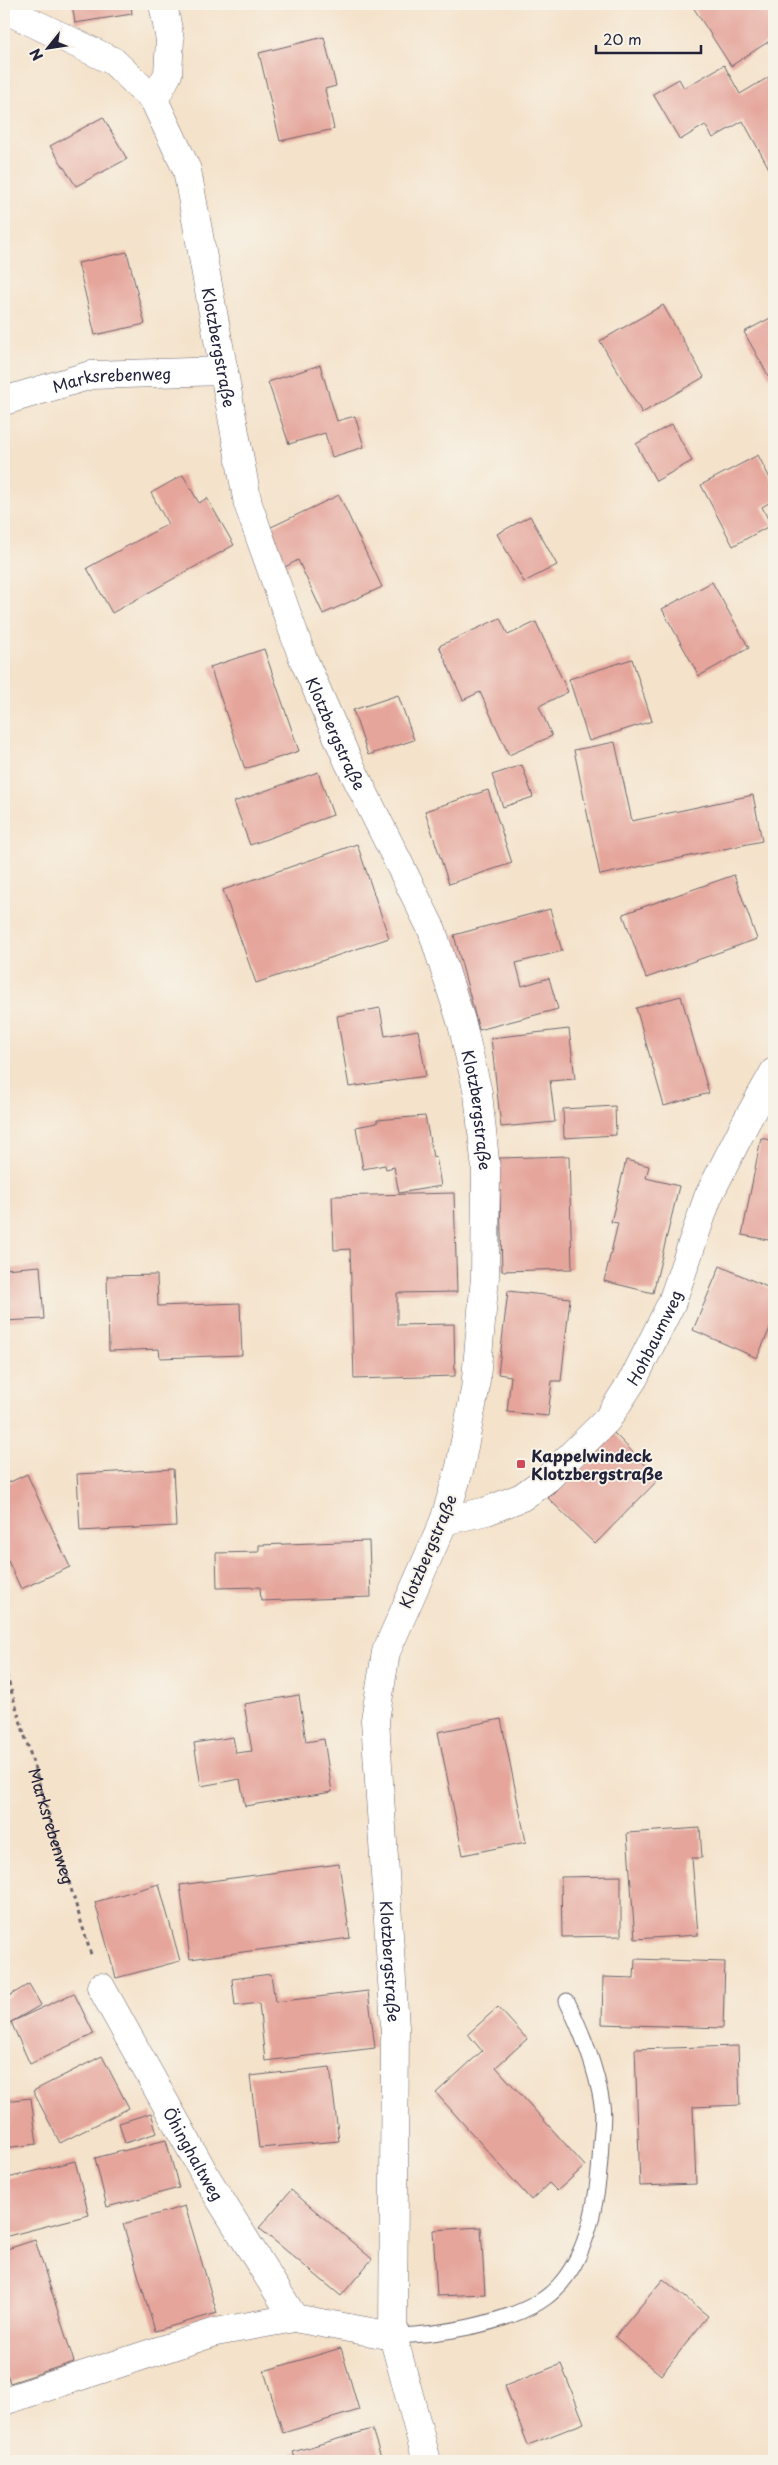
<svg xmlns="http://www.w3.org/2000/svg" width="778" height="2465" font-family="'Playpen Sans',sans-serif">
<rect width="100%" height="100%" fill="#f7f3e8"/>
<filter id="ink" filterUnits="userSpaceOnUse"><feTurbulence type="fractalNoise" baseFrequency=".02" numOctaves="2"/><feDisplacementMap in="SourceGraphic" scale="10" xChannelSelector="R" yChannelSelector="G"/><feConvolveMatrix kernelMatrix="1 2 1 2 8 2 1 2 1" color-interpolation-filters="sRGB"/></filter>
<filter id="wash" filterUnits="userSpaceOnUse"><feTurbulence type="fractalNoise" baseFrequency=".0096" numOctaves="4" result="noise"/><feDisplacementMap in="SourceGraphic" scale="20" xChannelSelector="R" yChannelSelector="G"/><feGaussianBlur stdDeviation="1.12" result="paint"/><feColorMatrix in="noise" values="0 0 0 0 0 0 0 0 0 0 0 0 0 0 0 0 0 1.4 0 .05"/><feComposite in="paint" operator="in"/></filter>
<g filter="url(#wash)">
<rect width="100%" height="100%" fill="#f4e2ca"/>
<g id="blocks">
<g fill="#e5a59b">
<path d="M72,4H131L132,14L75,23Z"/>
<path d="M691,4H766L774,17V38L731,66Z"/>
<path d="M324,37L336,86L325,89L334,129L280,141L259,53Z"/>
<path d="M724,65L740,94L774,74V170L771,172L743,121L713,138L705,125L680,140L653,94L679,79L684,88Z"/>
<path d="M103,117L127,159L76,186L50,146Z"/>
<path d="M127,252L145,324L95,335L78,263Z"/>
<path d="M663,305L704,377L642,413L600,341Z"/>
<path d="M774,316V374L769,377L744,332Z"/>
<path d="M320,365L337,421L355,416L364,447L332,457L325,433L289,444L268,382Z"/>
<path d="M672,424L692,461L656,481L636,444Z"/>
<path d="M758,455L774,486V500L762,507L771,525L733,546L701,485Z"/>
<path d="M183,475L199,503L207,498L234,545L112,613L87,568L168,524L151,493Z"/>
<path d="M339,495L382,587L323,614L298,560L285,567L267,529Z"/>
<path d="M530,516L557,565L524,582L497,534Z"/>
<path d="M712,582L749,648L699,676L662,609Z"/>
<path d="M500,618L508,635L536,622L568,692L539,706L552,736L509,755L480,692L463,700L439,646Z"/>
<path d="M264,649L299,751L245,769L210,667Z"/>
<path d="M632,659L652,721L589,741L569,679Z"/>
<path d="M398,695L414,740L368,755L353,710Z"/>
<path d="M615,742L632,821L753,795L762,841L600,875L574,750Z"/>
<path d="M522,765L533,797L503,807L492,775Z"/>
<path d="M318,772L333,815L250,845L234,802Z"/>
<path d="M488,790L512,863L449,884L425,811Z"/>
<path d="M357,844L389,938L256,983L223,890Z"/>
<path d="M734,875L757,939L646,978L623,914Z"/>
<path d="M550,909L562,951L516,963L522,986L549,978L558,1009L479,1030L454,935Z"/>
<path d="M681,996L709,1093L664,1106L636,1008Z"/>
<path d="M380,1008L385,1036L418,1030L426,1076L349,1087L337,1016Z"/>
<path d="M569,1029L575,1079L550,1081L555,1122L501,1127L491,1038Z"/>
<path d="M615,1106L616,1135L564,1138L563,1109Z"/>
<path d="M425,1116L433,1157L436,1156L441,1186L399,1193L394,1167L386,1169L385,1165L363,1169L356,1127L377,1123V1120Z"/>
<path d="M761,1138L774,1141V1241L742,1235Z"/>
<path d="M569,1156L572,1269L502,1271L499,1158Z"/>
<path d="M626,1160L649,1166L646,1178L679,1186L653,1293L604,1281L618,1223L611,1222Z"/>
<path d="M454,1193L457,1292L397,1293V1325L454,1324L455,1376L354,1379L350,1249L334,1250L332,1196Z"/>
<path d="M40,1266L44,1319L4,1321V1269Z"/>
<path d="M720,1266L774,1290V1319L757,1358L693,1330Z"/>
<path d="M157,1275L158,1306L240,1303L242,1355L160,1358L159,1349L109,1351L107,1276Z"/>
<path d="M508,1291L570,1298L561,1381H552L548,1416L507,1412L511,1376L498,1374Z"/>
<path d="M613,1432L659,1479L595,1544L548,1498Z"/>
<path d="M173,1469L176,1526L80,1531L77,1474Z"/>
<path d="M27,1474L70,1567L21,1589L4,1552V1485Z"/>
<path d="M369,1541L371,1597L261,1601L260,1587L217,1588L216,1553L259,1552V1545Z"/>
<path d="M299,1695L306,1742L324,1739L332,1792L245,1806L240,1779L201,1786L194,1743L233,1737L236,1753L252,1751L244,1704Z"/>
<path d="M501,1719L526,1842L463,1855L438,1732Z"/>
<path d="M700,1828L702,1858H692L698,1935L635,1939L627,1833Z"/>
<path d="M339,1864L350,1938L190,1959L180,1885Z"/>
<path d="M621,1876V1936L562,1937L561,1877Z"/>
<path d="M159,1884L180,1961L116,1978L95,1902Z"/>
<path d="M635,1959L725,1962L723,2028L602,2024L603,1977L634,1978Z"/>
<path d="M271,1974L275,2002L368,1991L375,2048L265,2061L259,2003L235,2006L232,1979Z"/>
<path d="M29,1984L41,2005L4,2026V1999Z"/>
<path d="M74,1993L94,2034L30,2064L11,2022Z"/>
<path d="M498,2007L527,2039L496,2067L585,2166L557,2191L549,2183L531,2200L436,2093L482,2051L468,2034Z"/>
<path d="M738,2046L740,2105L693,2107L696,2184L640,2186L635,2049Z"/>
<path d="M102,2056L129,2108L60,2143L33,2091Z"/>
<path d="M330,2067L339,2141L259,2148L250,2076Z"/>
<path d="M31,2098L37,2144L4,2148V2101Z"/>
<path d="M151,2113L157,2133L125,2143L119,2123Z"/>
<path d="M166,2140L179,2188L107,2207L95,2158Z"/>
<path d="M75,2161L89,2215L4,2237V2179Z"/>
<path d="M291,2190L372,2259L341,2296L259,2228Z"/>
<path d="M185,2206L217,2313L155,2331L123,2224Z"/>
<path d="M481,2227L485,2294L437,2296L433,2230Z"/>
<path d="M35,2240L74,2362L10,2383L4,2365V2250Z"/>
<path d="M663,2279L708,2316L661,2375L615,2337Z"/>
<path d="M341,2348L359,2410L283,2433L264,2371Z"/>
<path d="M561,2364L584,2423L528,2445L505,2386Z"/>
<path d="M372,2429L382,2461H296L293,2452Z"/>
</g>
</g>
</g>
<g filter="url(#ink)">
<use href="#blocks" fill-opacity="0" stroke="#6c656d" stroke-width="1"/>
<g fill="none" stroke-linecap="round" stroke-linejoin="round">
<defs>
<path id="lane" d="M393,2336C437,2335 501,2325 539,2302C589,2272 599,2194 601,2142C602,2130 604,2116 602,2104C596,2067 583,2035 567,2001"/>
<g id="street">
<path id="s2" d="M4,9L113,61L154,100L187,170L248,504L302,656L348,761L432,930L462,1024L478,1093L486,1170L485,1277L475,1390L460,1467L444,1521L386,1652L375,1720L395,2027L393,2336L427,2461"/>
<path d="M154,100L168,74L170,40L163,4"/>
<path id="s3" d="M4,401L91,375L224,371"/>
<path id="s4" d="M444,1521L487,1511L522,1497L548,1478L607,1420L634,1378L672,1302L708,1197L746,1122L774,1072"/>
<path id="s5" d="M101,1987L208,2180L294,2318"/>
<path d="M4,2401L216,2332L294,2318L393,2336"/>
</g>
</defs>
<use href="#lane" stroke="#6c656d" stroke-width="17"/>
<use href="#street" stroke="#6c656d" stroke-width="29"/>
<path stroke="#6c656d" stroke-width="3" stroke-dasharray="4 4" stroke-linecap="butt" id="s1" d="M4,1667L92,1958"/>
<use href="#lane" stroke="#fff" stroke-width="15"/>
<use href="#street" stroke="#fff" stroke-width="28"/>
</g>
</g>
<rect fill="#d1495b" stroke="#f7f3e8" stroke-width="2" x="516" y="1459" width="10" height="10" rx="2.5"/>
<g text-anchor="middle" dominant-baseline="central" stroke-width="4" stroke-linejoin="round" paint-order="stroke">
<g font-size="16" fill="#22223b" stroke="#f7f3e8">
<text stroke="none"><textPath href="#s2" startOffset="435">Klotzbergstraße</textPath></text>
<text stroke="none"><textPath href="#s3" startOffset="111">Marksrebenweg</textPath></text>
<text stroke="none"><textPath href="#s2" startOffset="840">Klotzbergstraße</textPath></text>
<text stroke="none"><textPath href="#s2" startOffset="1245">Klotzbergstraße</textPath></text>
<text stroke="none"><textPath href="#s4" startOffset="292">Hohbaumweg</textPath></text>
<text transform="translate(427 1551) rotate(-67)">Klotzbergstraße</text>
<text stroke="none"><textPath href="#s1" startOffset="166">Marksrebenweg</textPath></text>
<text stroke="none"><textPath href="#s2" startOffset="2115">Klotzbergstraße</textPath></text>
<text stroke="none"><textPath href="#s5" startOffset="191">Öhinghaltweg</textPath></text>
</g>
<g font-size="16" font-weight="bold" fill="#22223b" stroke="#f7f3e8" text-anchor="start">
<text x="531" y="1455">Kappelwindeck<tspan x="531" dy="18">Klotzbergstraße</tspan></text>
</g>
</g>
<rect width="778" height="2465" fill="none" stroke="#f7f3e8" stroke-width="20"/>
<g transform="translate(48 48) rotate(240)" stroke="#f7f3e8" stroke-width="4" paint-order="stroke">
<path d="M0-4L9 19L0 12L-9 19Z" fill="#22223b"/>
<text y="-8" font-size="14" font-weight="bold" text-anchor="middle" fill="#22223b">N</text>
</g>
<path d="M596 45v8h105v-8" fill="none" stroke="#22223b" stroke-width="2.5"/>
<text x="603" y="45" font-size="15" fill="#22223b" stroke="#f7f3e8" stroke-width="4" paint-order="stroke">20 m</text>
</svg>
